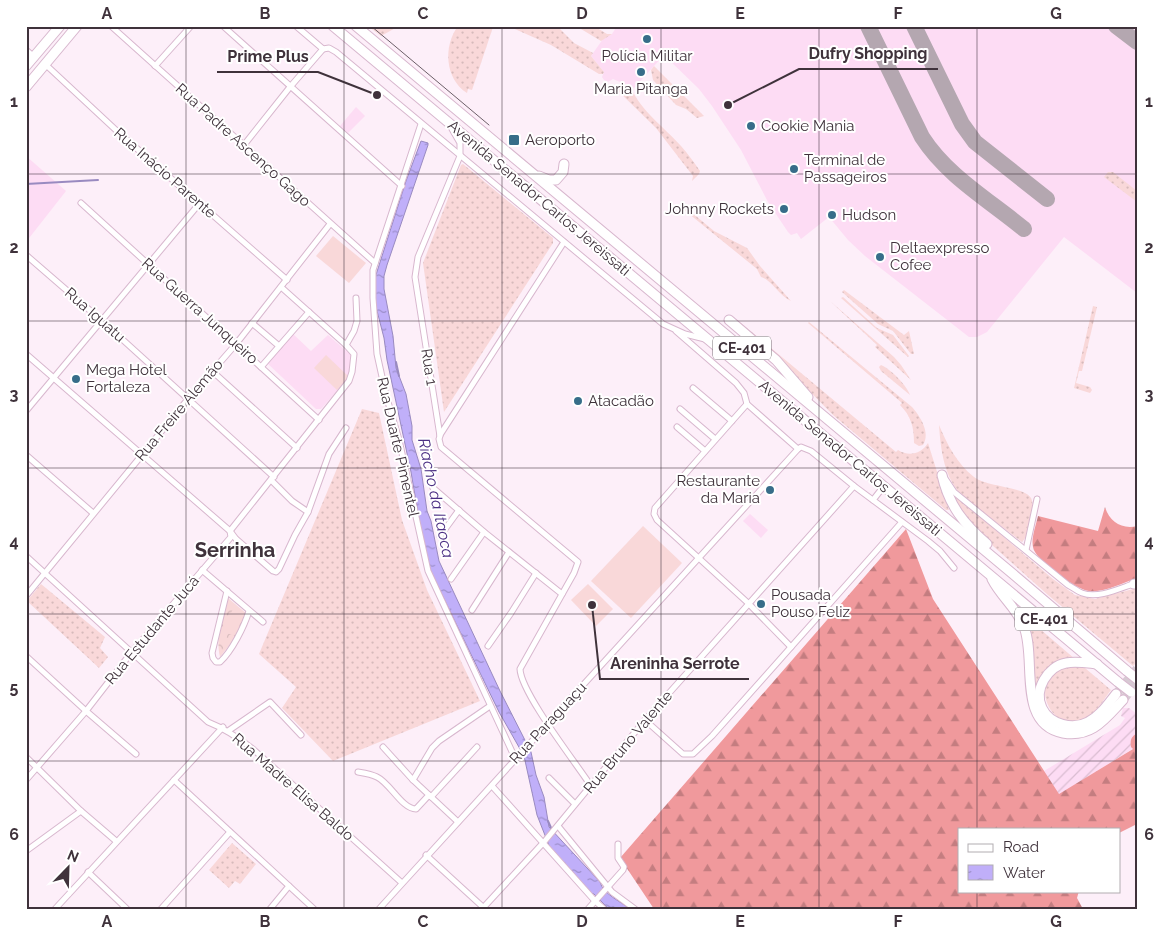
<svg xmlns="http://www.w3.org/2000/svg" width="1163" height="935" font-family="Raleway,sans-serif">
<defs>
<pattern id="industrial-furrows" width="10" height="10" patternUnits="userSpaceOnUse" patternTransform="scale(1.25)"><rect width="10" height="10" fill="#fddcf4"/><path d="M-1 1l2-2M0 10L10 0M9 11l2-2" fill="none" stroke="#dabdd2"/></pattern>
<pattern id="grass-dots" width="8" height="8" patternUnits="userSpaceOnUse" patternTransform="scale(1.25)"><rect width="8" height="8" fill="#f9d8d9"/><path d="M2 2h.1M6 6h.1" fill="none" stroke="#d6babb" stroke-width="1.8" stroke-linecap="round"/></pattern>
<pattern id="forest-firs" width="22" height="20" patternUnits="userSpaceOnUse" patternTransform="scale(1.25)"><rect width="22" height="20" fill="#f0999c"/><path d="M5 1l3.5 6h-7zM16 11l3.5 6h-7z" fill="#c47d80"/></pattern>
<pattern id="park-crowns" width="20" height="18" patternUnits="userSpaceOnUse" patternTransform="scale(1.25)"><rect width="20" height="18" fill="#f9d8d9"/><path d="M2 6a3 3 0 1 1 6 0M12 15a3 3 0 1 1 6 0" fill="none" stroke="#d6babb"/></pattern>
<pattern id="water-ripples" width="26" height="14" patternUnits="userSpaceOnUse" patternTransform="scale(1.25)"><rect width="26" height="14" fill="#c0aff9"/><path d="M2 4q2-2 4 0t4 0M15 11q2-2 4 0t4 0" fill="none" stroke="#9d8fcb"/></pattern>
</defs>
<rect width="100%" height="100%" fill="#fdeff9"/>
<g fill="#fddcf4">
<path d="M617,26H1137V293L1064,237L987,332L977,337H969L865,256L848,240L829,217L801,239L797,233L791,235L788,232L768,202L741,150L712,106L699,89L664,55L634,88L613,79L608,82L604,80L602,77L604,72L591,56L603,39L612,34Z"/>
<path d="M356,107L365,116L348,133L340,126Z"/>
<path d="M26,156L66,191L26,242Z"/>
<path d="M293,334L311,351L328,335L352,356L350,376L321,409H316L266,362Z"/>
<path d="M750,514L768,530L761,538L743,521Z"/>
</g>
<path fill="url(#industrial-furrows)" d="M1123,708H1129L1137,714V746L1059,795L1044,771L1120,725L1125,718L1121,716Z"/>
<g fill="url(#grass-dots)">
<path d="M368,26H399L381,36Z"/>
<path d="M458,26H495L493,27L472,90L468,89L467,93C445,79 443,46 458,26Z"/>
<path d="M508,26H557L574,43L593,53L591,56L604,72L603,74H599L551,45Z"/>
<path d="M576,26H594L607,34H612L601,41Z"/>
<path d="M654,66L704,116L697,118L686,109L676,105L653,80L651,70Z"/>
<path d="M621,84L631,88C641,111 664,127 681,146C688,154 694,162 700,171L699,174L692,181L693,176L656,128L613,86Z"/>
<path d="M463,164L553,238V243L444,412L423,263L461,165Z"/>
<path d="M1108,172H1113L1137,191V202L1104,177Z"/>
<path d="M685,207L714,231L747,248L760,266L791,301C779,296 773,281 761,277L757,269L683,209Z"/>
<path d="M844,290L904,335L909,331L914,354H911L893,331L878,324L842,292Z"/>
<path d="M843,297L877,328L893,335L909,356L908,357L841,298Z"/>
<path d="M830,301L894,357L901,365L911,380L875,347L877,345Z"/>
<path d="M1093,306L1097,307L1082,371H1079L1076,383L1090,387L1092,390L1090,393L1074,388Z"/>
<path d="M736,319L896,452L898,450C909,457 921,454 928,443L949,510H946L833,415L772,353L735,321Z"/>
<path d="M809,322L912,407C920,416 931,433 923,445L919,446L914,443C914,427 911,416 900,405L902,403L808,323Z"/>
<path d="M881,365C892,370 906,385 910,395L881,371L879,367Z"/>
<path d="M362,409L379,413L402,520L427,590L480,701L333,761L282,708L296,687L259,654Z"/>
<path d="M939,425C947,444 957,464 974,477C987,487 1025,487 1031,498C1034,504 1032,511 1031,517C1029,525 1028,537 1022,542L963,497C944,477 941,452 939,425Z"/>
<path d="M950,490L958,498L1053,579L1075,595L1095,599L1137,588V662L1133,666L1048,595L983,537L960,511Z"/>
<path d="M41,584L105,637L100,648L108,657L99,668L27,601Z"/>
<path d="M1025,617H1026L1075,659C1042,668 1042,669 1037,703L1032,636Z"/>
<path d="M1075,666L1085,668L1111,690C1104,699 1097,711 1088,717C1051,742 1020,670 1075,666Z"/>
<path d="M232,843L256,864L240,884L235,881L229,888L209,870Z"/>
</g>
<g fill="url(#forest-firs)">
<path d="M1105,507C1109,521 1122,530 1137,526V578C1122,583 1104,593 1089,591C1076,590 1034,559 1033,547C1031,538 1036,525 1038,516L1098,531Z"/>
<path d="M906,529L933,599L1059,794L1133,749L1131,747C1130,740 1131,737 1137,733V824L1119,833V829H959V891H1079L1077,898L1083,909H654L620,858Z"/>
</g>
<path fill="url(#park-crowns)" d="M228,598L247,614L235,638L220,657C215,636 223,618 228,598Z"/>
<g fill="#f9d8d9">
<path d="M333,236L366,263L349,283L316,256Z"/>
<path d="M326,355L349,377L337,390L314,368Z"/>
<path d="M643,526L682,563L631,618L591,581Z"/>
<path d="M588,584L613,609L596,626L571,600Z"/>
<path d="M233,609L244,614L234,636L222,631Z"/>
</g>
<path fill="url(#water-ripples)" stroke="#998ac0" d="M421,141L428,143V145L387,265L384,276V289L393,336L396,368L406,394L412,426V440L421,469L427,511L431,521L439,561L500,691L531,752L536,775L544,797L549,827L600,882C603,894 620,901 630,909H609L594,894L589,893L550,848L537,815L524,756L499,712L431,572L423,542L411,472L387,360L384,338L375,303V278L406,181Z"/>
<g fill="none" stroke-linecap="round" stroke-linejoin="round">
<g stroke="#998ac0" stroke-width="2">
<path d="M26,184L98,180"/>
<path d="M396,362L399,376"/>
<path d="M548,821L552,830"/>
</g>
<g stroke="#b4a7b0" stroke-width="16">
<path d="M868,26L922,137C947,176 989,200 1024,229"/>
<path d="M914,26L962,124L975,142L1047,199"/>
<path d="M1116,26L1137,42"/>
</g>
<g stroke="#d7c9d3" stroke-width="9" stroke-dasharray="9 4.5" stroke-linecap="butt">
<path d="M1116,694L1137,669"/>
<path d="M1123,700L1137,682"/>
</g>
<defs>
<g id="minor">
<path d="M111,26L375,263"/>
<path d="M223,26L402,186"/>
<path d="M296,26L323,49L329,48L336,52L663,324L685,334L705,339"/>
<path d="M26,50L34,57"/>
<path d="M45,64L118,132L287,280"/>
<path d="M155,66L191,26"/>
<path d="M421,124L373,270V298L377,354L386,395L399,440L428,571L515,758"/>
<path d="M452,129L460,143V156L418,257L415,277L440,436L439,439L441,447L578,562L574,573L520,669C521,693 576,763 591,786"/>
<path d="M244,145L290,87L323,49"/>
<path d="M81,203L319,420"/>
<path d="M26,255L101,320L274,477"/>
<path d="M252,323L279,346"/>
<path d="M676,331L736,383L744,393L747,404L798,449L801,447L811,451L854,486L928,541L940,551L954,568"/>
<path d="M346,345L354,331L357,321L356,298"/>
<path d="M26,354L230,531L236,539L273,571L276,572L279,569L295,535L308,512L329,454L346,428"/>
<path d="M261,367L309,312"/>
<path d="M211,370L297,448"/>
<path d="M693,388L732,421"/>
<path d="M747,404L655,508L654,514L657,520L748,603L791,647"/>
<path d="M680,409L715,439"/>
<path d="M26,411L199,204"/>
<path d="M677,427L705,451"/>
<path d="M440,435L564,242"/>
<path d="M26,455L93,513"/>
<path d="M271,480L292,501L308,512"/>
<path d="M946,480L954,492L965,501L1068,585C1072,587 1077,591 1082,593C1099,599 1120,588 1136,583"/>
<path d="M433,488L484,532L562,594"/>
<path d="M873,500L884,486"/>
<path d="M440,536L459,510"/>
<path d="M1026,550L1037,499"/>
<path d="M26,556L208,722C226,729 239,738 254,750L402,883"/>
<path d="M202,570L263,622"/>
<path d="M451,579L484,532"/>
<path d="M227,591L212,653L213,658L216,662H220C232,651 244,627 249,611"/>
<path d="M26,596L188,399L236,344L330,224"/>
<path d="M472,610L509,552"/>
<path d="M488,646L511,613L536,573"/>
<path d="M26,656L86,711L136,754"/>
<path d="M645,720L683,754H693L712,736L902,522"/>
<path d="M228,731L270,702L301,735"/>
<path d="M383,747L413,780L458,822"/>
<path d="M26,757L81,811L116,841"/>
<path d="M358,772C364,773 371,774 377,777C390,783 402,809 416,809L429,795"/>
<path d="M549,778L575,804"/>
<path d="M26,780L86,711L131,653L231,537L230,531L349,381L352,372L354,354L346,345L281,287"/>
<path d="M174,780L314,909"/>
<path d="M413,780L432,748L439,741L490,706"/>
<path d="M492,786L595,901L604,909"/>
<path d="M431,797L477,747"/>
<path d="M558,826L612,892L635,909"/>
<path d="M26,851L81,811"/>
<path d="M426,855L484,908"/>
<path d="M88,872L127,909"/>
<path d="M55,909L223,727"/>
<path d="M161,909L230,832"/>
<path d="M270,909L289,886"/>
<path d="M379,909L798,449"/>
<path d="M482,909L544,842L645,720L854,486"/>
<path d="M588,909L623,870L624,867L618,858V844"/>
</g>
<g id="primary">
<path d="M333,26L1118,682"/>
<path d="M356,26L1013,574L1127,671"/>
<path d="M26,66L60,26"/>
<path d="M26,87L77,26"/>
<path d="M539,176L549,180H556L563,172L564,164"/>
<path d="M729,320L776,360L808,397"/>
<path d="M942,475C949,506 964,524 987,544"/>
<path d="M992,579C1001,597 1017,608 1024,627C1037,659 1016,724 1063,733C1092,738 1105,719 1123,700"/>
<path d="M1134,584H1137"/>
<path d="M1097,664C1087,663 1076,661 1066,663C1048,666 1033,690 1042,708C1050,725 1073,730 1088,722C1100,716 1108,704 1116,694"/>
</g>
</defs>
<use href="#minor" stroke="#d8b7ce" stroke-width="7"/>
<use href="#primary" stroke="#d8b7ce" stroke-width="11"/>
<use href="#minor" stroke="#fff" stroke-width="5"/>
<use href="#primary" stroke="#fff" stroke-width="9"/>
<path stroke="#6c5f68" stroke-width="1" d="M371,26L489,125"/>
<defs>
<g id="primary-bridge">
<path d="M1127,671L1137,679"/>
<path d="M1118,682L1131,692"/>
</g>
</defs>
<use href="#primary-bridge" stroke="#d8b7ce" stroke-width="11" stroke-linecap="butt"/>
<use href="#primary-bridge" stroke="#fff" stroke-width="9"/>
</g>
<path fill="none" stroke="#3f323b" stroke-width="1" stroke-opacity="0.55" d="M186,26V909M344,26V909M502,26V909M661,26V909M819,26V909M977,26V829M26,174H1137M26,321H1137M26,468H1137M26,614H1137M26,761H1137M977,891V909"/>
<g fill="#376d89" stroke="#fff" stroke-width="2">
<circle cx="647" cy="39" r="5"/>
<circle cx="641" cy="72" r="5"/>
<circle cx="751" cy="126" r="5"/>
<rect x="508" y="134" width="12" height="12" rx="2.5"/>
<circle cx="794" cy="169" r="5"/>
<circle cx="784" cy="209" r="5"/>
<circle cx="832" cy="215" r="5"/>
<circle cx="880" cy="257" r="5"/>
<circle cx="76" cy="379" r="5"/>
<circle cx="578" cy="401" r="5"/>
<circle cx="770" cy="490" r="5"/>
<circle cx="761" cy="604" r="5"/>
</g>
<g text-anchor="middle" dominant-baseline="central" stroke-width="4" stroke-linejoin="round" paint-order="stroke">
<g fill="#fff" stroke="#797076" stroke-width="1">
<rect x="713" y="336.5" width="58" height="23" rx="4"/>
<rect x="1015" y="607.5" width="58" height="23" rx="4"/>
</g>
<g font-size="14" font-weight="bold" fill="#3f323b">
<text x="742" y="348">CE-401</text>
<text x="1044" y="619">CE-401</text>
</g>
<g font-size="15" fill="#3f323b" stroke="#fff" text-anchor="start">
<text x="647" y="56" text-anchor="middle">Polícia Militar</text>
<text x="641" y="89" text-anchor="middle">Maria Pitanga</text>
<text x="761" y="126">Cookie Mania</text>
<text x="525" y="140">Aeroporto</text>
<text x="804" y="160">Terminal de<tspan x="804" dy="17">Passageiros</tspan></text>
<text x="774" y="209" text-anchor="end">Johnny Rockets</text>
<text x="842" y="215">Hudson</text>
<text x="890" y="248">Deltaexpresso<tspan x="890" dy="17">Cofee</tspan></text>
<text x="86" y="370">Mega Hotel<tspan x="86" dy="17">Fortaleza</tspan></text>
<text x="588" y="401">Atacadão</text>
<text x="760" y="481" text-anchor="end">Restaurante<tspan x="760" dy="17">da Maria</tspan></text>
<text x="771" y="595">Pousada<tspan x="771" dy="17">Pouso Feliz</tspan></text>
</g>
<g font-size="15" fill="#3f323b" stroke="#fff">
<text transform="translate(243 145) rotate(42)">Rua Padre Ascenço Gago</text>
<text transform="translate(165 173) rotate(41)">Rua Inácio Parente</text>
<text transform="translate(539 198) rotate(40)">Avenida Senador Carlos Jereissati</text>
<text transform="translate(200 311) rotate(42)">Rua Guerra Junqueiro</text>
<text transform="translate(95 315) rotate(41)">Rua Iguatu</text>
<text transform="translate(429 367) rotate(81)">Rua 1</text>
<text transform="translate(179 410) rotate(-50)">Rua Freire Alemão</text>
<text transform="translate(398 447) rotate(77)">Rua Duarte Pimentel</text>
<text transform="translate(850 458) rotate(40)">Avenida Senador Carlos Jereissati</text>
<text transform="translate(152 630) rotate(-50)">Rua Estudante Jucá</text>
<text transform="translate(548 723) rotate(-47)">Rua Paraguaçu</text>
<text transform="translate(628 742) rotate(-50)">Rua Bruno Valente</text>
<text transform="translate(293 787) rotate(41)">Rua Madre Elisa Baldo</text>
</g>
<g font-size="16" font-style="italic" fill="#4c3084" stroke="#fff">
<text transform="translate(436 498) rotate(78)">Riacho da Itaoca</text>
</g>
<g font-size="20" font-weight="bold" fill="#3f323b" stroke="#fff">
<text x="235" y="550">Serrinha</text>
</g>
</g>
<path fill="none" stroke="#3f323b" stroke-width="2" d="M728 105L799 69H938M377 95L318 72H217M592 605L600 679H749"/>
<g fill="#3f323b" stroke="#fff" stroke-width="2">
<circle cx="728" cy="105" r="5"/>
<circle cx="377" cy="95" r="5"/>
<circle cx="592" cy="605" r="5"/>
</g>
<g font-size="16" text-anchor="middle" font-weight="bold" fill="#3f323b" stroke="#fff" stroke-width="4" stroke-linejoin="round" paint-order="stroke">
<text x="868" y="59">Dufry Shopping</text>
<text x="268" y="62">Prime Plus</text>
<text x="675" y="669">Areninha Serrote</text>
</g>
<rect width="1163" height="935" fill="none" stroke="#ffffff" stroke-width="55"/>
<rect x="958" y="828" width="162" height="65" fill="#ffffff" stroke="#b2adb1"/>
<rect x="968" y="844" width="25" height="8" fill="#ffffff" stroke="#b2adb1"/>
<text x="1003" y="852" font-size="15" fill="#3f323b">Road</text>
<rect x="968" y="865" width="25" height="15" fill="url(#water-ripples)" stroke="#b2adb1"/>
<text x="1003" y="878" font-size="15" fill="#3f323b">Water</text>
<g transform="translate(68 868) rotate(23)" stroke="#ffffff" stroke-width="4" paint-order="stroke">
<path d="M0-4L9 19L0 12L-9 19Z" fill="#3f323b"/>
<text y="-8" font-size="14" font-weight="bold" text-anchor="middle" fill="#3f323b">N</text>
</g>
<rect x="28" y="28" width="1108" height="880" fill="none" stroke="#3f323b" stroke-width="2"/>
<g font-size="16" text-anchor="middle" font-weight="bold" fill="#3f323b">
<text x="107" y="19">A</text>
<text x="265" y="19">B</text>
<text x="423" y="19">C</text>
<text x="582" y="19">D</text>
<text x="740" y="19">E</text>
<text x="898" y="19">F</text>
<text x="1056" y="19">G</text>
<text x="14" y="107">1</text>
<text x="1149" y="107">1</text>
<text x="14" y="253">2</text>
<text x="1149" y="253">2</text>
<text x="14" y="400">3</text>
<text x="1149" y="400">3</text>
<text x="14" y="547">4</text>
<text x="1149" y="547">4</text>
<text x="14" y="693">5</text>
<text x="1149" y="693">5</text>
<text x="14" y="840">6</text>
<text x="1149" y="840">6</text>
<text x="107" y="927">A</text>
<text x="265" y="927">B</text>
<text x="423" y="927">C</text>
<text x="582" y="927">D</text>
<text x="740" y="927">E</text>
<text x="898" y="927">F</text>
<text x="1056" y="927">G</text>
</g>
</svg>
